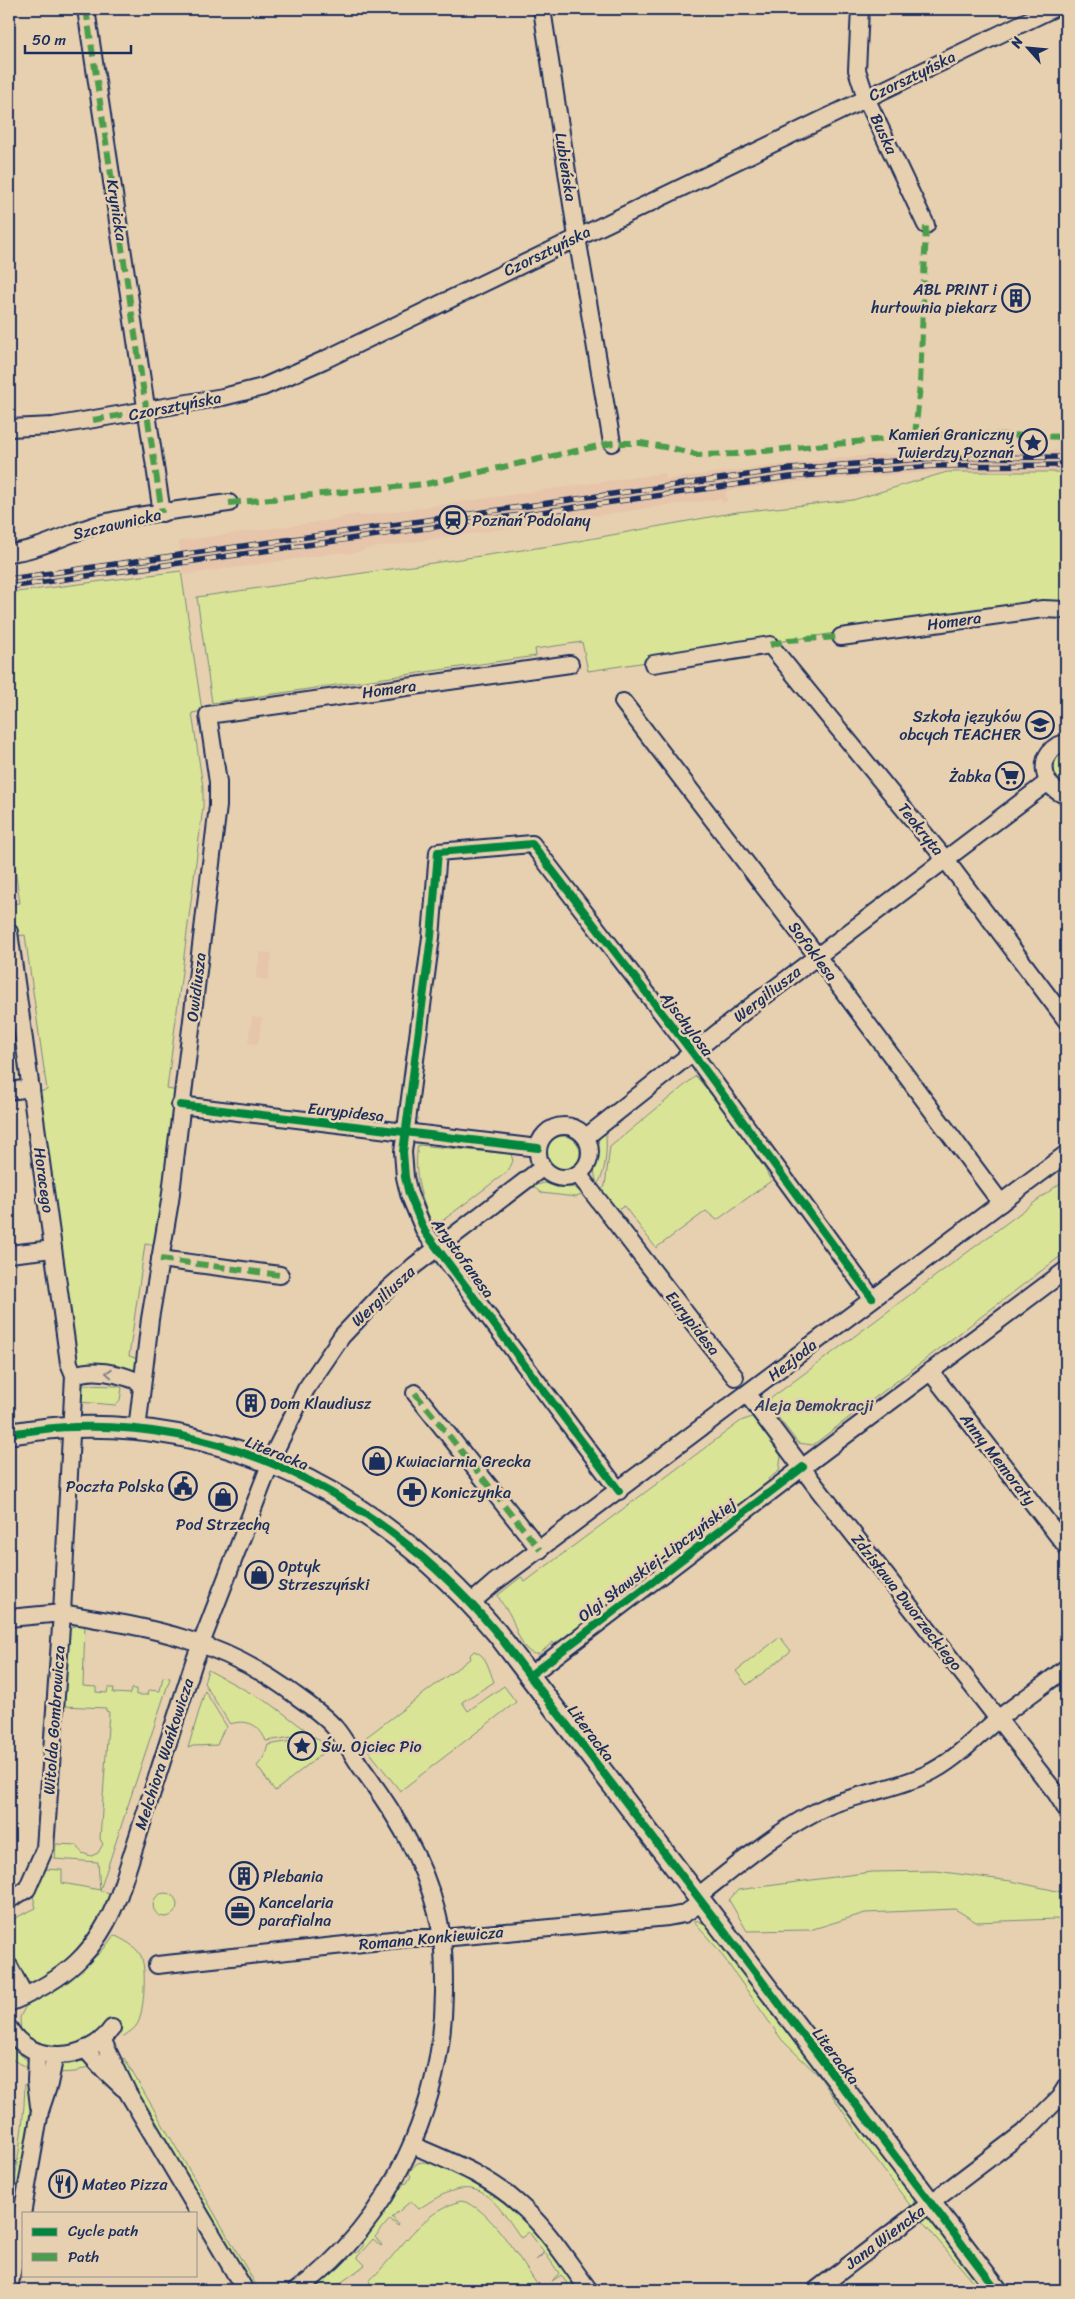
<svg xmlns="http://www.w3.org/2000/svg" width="1075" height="2299" font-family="Sriracha,sans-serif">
<rect width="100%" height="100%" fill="#e7d0b0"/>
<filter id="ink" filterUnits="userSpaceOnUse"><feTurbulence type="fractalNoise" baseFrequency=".02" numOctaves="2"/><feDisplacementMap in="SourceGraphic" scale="10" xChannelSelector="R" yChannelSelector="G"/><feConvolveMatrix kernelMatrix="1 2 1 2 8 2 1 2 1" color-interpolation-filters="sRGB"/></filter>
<g filter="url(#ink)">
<g fill="#e6c5aa">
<path d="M1066,450V471H947L783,483L726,491L727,502L722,503L721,499L669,505L365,549L363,551L347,554L344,552L183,575L179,541L339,519L342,517L358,514L361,516L665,473L666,479L845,457L944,451Z"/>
<path d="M260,952L272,953L268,980L256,978Z"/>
<path d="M252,1017L262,1018L258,1045L248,1043Z"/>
</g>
<g fill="#d9e496" stroke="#7a8a7a">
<path d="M947,472H1066V605L894,624L588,671L582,642L535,649L536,656L212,703L197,597L557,545L737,512L853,500Z"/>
<path d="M181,571L202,711L192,713L203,787V807L167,1089L178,1091L158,1246L145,1244L129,1356L138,1359L137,1372L122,1366L78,1364L76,1362L38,1092L47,1090L25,935L16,936L11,904L20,903L9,828V593Z"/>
<path d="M1066,752V785L1056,777C1051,766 1055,756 1066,752Z"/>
<path d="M696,1076L733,1122L765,1169L771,1181L717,1220L706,1211L656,1248L624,1206L615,1212L601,1191L605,1186L610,1147Z"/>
<path d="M605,1131C608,1143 606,1176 597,1184C592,1167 592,1144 605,1131Z"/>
<circle cx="563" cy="1153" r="17"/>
<path d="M418,1145L511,1154L513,1161L508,1171L434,1227C421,1200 413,1174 418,1145Z"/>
<path d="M1066,1179V1252L813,1445L798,1443L766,1402Z"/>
<path d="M544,1183L573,1187L584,1194L576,1197L541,1193L533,1186Z"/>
<path d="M81,1385L118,1386L122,1388L120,1400L116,1405L79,1402Z"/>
<path d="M752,1417L781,1456L779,1471L768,1479L771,1484L557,1647L553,1642L539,1654C521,1656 516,1625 510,1615C506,1607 501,1604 498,1595L521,1577L525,1582L741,1421Z"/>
<path d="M85,1624L83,1686L96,1687V1692L107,1693L108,1688H114L113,1693L130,1694L131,1689H136V1695H147L148,1690L160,1691L163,1677L170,1678L100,1890L112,1894L97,1927L66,1965L30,1986L9,1955V1921L36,1908L32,1891L44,1869L62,1870V1883L100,1890L98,1862L55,1859L56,1844L77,1845L82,1853L91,1856L98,1853L103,1844L100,1839L109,1712L106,1711V1708L64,1706L68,1638L66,1634L71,1627Z"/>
<path d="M780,1637L791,1651L747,1685L736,1671Z"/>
<path d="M474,1651C487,1655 489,1670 494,1682L462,1702L468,1711L504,1686L516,1702L400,1791L361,1741L471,1658L470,1655Z"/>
<path d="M208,1670L271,1704L311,1734L266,1741C259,1724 247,1719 230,1724L204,1683Z"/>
<path d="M205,1691L227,1727L223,1731L217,1745L193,1746L188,1748Z"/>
<path d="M315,1737L329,1748L275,1791L257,1766L264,1758L268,1745Z"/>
<path d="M936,1871L1011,1881L1066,1893V1922L1056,1919L976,1922L955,1909L865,1913L810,1930L747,1931L729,1900L738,1890L871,1872Z"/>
<circle cx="165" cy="1905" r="12"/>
<path d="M693,1921H698L710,1926L915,2198L912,2208L868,2149L820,2077L782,2040L717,1948Z"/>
<path d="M114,1935C125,1941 135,1945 141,1956C147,1969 144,2010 138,2023C135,2029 129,2032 124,2036L105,2024C78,2052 54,2053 21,2034L20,2017L27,2004L78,1972L103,1950Z"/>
<path d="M9,2045L27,2060L31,2069L9,2058Z"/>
<path d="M124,2058L259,2290H252L119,2062Z"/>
<path d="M82,2061L92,2065L75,2072L55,2073L64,2063Z"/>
<path d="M25,2084L31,2085L29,2128L9,2253C9,2196 24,2141 25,2084Z"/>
<path d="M431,2159C458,2174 485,2187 510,2206C539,2228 560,2261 582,2290H572L561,2275L552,2281L559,2273L545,2253L536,2260L544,2252L529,2232L521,2238C488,2189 473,2171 419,2209L411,2201L392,2217L399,2225L398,2226L390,2219L375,2237L382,2245L381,2246L373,2239L357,2257L365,2265L331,2290H314L354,2253L358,2252L363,2246V2241L384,2214L403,2184L407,2183L411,2176L409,2173C414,2165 418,2160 428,2163Z"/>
<path d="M461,2201C488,2204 523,2265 539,2287L538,2290H369L373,2287L369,2281C398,2255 420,2211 461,2201Z"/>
<path d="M924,2218L934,2220L987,2290H980L920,2219Z"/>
</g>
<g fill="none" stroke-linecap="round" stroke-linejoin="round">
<defs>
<g id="minor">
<path d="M86,9L162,513"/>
<path d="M542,9L577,237L612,443"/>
<path d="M860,9L857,70L866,98L926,225"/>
<path d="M9,428L53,426L223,397L263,387L324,360L1052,9"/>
<path d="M9,553C42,550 71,531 103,523C144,513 187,509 229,503"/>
<path d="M841,637L1043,609L1066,610"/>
<path d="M653,664L770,645L945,859L1066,1020"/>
<path d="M623,702L817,956L1001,1203"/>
<path d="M1066,743C1036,748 1039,788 1066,795"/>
<path d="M9,932L69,1363L74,1375L62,1613L9,1618"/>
<path d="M9,1091L31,1088"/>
<path d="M180,1105L538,1148"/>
<circle cx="564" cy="1152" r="26"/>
<path d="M586,1137L750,1007L1048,782"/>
<path d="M578,1174L735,1377"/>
<path d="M9,1254L53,1249"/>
<path d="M160,1259L280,1275"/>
<path d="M930,1371L1066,1546"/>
<path d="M74,1375C96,1367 121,1374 142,1383"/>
<path d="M415,1393L540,1550"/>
<path d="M747,1394L818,1489L1056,1793L1066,1809"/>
<path d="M137,1430L150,1319L170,1201L218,806V782L208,715L570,664"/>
<path d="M619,1491L425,1232L409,1194L405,1177L403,1152L431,937L438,852L532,844L692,1052L872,1298"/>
<path d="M471,1603L494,1583L1066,1154"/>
<path d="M529,1676L803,1467L1066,1270"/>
<path d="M698,1896C735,1867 789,1821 833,1804C864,1793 897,1788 927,1774C955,1761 976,1737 999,1718C1021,1701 1044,1685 1066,1668"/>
<path d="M9,1900L27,1889L45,1848L62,1613C151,1628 221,1639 295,1695C309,1705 324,1715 335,1728C343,1736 353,1756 361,1767C394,1812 423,1858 437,1913C444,1939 444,1965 444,1992C443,2105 391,2223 297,2290"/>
<path d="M157,1965L410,1938H442L668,1917L684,1914L702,1902"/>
<path d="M9,1966L25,1996"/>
<path d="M9,2003C65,1980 97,1953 119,1895L194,1662L276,1449L306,1389L342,1336L380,1296L415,1265L542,1168"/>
<path d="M9,2028C30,2066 89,2062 112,2028"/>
<path d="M102,2039L128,2093L245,2290"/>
<path d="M85,2049L104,2070L123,2088"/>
<path d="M37,2052L36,2081L39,2106"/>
<path d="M412,2145C449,2161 489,2176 519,2204C547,2228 567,2261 589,2290"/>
<path d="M9,2290L40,2111L49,2084L55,2055"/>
<path d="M816,2290L1028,2129L1059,2098L1066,2087"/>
</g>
<path id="tertiary" d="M9,1434C30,1431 51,1427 73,1427C242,1421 391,1507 497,1633L997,2290"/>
</defs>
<use href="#minor" stroke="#1b2f5e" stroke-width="20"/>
<use href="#tertiary" stroke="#1b2f5e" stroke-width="24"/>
<use href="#minor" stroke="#e7d0b0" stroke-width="16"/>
<use href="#tertiary" stroke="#e7d0b0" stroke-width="20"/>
<defs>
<g id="rail">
<path d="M9,579L790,469L934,458L1066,457"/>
<path d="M9,587L790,477L935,466L1066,465"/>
</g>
</defs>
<use href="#rail" stroke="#1b2f5e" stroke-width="5.5"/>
<use href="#rail" stroke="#e7d0b0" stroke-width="4" stroke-dasharray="11" stroke-linecap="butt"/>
<g stroke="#4c9d4c" stroke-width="6" stroke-dasharray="12 6" stroke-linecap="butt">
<path d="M86,9L162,513"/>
<path d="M93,420L202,401"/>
<path d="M915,436L920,385L926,225"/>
<path d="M229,503L426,484L612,443H641L675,449L697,455L735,454L915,436L975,434L1066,437"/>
<path d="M770,645L788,640L841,637"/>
<path d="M160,1259L280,1275"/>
<path d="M415,1393L540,1550"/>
</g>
<defs>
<g id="cycleway">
<path d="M180,1105L538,1148"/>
<path d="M9,1434C30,1431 51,1427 73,1427C242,1421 391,1507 497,1633L997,2290"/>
<path d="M619,1491L425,1232L409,1194L405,1177L403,1152L431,937L438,852L532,844L692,1052L872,1298"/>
<path d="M529,1676L803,1467"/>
</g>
</defs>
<use href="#cycleway" stroke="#e7d0b0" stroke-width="11"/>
<use href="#cycleway" stroke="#00873e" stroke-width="8"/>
</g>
<defs><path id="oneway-chevron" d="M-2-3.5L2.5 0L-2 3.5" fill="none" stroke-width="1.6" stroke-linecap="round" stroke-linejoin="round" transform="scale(1.25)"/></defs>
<use stroke="#818087" href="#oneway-chevron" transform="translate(109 1373) rotate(-176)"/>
</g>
<defs>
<symbol id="building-ring" viewBox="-11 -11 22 22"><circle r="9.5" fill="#e7d0b0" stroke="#1b2f5e" stroke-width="1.5"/><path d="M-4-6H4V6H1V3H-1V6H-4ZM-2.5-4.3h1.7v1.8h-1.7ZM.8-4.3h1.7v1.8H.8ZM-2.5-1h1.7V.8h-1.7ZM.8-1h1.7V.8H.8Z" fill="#1b2f5e"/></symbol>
<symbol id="sight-ring" viewBox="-11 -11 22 22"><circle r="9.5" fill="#e7d0b0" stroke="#1b2f5e" stroke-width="1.5"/><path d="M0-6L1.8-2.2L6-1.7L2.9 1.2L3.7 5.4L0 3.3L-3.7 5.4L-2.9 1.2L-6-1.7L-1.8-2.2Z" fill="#1b2f5e"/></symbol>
<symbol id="station-ring" viewBox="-11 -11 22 22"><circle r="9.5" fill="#e7d0b0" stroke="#1b2f5e" stroke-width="1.5"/><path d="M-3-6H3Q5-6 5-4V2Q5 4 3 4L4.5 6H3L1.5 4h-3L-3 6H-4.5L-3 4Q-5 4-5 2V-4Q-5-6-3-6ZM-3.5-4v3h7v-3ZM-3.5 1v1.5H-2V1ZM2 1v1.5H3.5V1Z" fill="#1b2f5e"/></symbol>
<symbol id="university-ring" viewBox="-11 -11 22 22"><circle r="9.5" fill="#e7d0b0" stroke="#1b2f5e" stroke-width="1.5"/><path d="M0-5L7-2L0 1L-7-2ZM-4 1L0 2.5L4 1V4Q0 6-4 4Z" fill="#1b2f5e"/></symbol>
<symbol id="supermarket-ring" viewBox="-11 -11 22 22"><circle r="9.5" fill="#e7d0b0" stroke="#1b2f5e" stroke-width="1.5"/><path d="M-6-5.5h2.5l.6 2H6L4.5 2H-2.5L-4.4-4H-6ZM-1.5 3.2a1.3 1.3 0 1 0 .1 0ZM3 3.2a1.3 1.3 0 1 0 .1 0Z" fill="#1b2f5e"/></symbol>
<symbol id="shop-ring" viewBox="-11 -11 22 22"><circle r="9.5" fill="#e7d0b0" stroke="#1b2f5e" stroke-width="1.5"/><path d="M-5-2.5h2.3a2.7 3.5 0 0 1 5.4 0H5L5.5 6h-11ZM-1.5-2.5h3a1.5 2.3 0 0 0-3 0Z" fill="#1b2f5e"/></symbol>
<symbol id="civic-ring" viewBox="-11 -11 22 22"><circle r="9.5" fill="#e7d0b0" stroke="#1b2f5e" stroke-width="1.5"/><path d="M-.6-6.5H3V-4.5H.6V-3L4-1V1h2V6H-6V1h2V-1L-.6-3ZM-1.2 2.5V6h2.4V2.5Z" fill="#1b2f5e"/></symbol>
<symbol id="pharmacy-ring" viewBox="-11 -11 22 22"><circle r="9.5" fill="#e7d0b0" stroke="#1b2f5e" stroke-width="1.5"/><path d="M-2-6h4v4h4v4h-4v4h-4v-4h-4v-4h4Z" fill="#1b2f5e"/></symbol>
<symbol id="office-ring" viewBox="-11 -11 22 22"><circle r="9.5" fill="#e7d0b0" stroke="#1b2f5e" stroke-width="1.5"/><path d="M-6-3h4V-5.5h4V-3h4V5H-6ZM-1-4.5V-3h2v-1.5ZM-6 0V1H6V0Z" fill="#1b2f5e"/></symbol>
<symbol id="restaurant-ring" viewBox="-11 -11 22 22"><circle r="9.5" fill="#e7d0b0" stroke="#1b2f5e" stroke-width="1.5"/><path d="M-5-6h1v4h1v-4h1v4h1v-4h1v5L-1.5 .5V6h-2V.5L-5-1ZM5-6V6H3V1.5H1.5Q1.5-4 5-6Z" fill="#1b2f5e"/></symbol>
</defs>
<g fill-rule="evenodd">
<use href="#building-ring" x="1000" y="282" width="32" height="32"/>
<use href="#sight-ring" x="1017" y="427" width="32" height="32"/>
<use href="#station-ring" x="437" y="504" width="32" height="32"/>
<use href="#university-ring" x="1024" y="709" width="32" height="32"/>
<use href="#supermarket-ring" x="994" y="760" width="32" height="32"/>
<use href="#building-ring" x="235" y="1387" width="32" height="32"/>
<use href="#shop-ring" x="361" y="1445" width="32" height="32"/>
<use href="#civic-ring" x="167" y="1470" width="32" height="32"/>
<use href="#pharmacy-ring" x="396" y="1476" width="32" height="32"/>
<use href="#shop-ring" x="207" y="1481" width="32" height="32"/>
<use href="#shop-ring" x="243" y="1559" width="32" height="32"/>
<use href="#sight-ring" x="286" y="1730" width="32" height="32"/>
<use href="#building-ring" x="228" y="1860" width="32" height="32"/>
<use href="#office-ring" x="224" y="1895" width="32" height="32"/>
<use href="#restaurant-ring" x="47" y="2168" width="32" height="32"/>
</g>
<g text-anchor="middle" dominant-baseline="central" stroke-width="5" stroke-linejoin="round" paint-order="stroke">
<g font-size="16" fill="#1b2f5e" stroke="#e7d0b0">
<text transform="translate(912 76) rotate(-26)">Czorsztyńska</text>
<text transform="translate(884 134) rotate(65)">Buska</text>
<text transform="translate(566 167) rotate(81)">Lubieńska</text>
<text transform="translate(117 210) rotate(81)">Krynicka</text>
<text transform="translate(547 251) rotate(-26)">Czorsztyńska</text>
<text transform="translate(175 406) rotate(-11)">Czorsztyńska</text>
<text transform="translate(117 524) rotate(-13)">Szczawnicka</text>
<text transform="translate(954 621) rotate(-8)">Homera</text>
<text transform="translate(389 689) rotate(-8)">Homera</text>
<text transform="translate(921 829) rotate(51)">Teokryta</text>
<text transform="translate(813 951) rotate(53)">Sofoklesa</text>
<text transform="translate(196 987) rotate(-83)">Owidiusza</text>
<text transform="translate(767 994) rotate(-38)">Wergiliusza</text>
<text transform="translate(687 1024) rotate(53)">Ajschylosa</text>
<text transform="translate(346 1112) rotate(6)">Eurypidesa</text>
<text transform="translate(44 1180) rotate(82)">Horacego</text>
<text transform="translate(463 1258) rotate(54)">Arystofanesa</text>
<text transform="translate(383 1296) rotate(-43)">Wergiliusza</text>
<text transform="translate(693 1323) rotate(52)">Eurypidesa</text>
<text transform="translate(792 1360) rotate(-38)">Hezjoda</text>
<text transform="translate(277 1453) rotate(22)">Literacka</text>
<text transform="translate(998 1459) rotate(52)">Anny Memoraty</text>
<text transform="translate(657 1560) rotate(-37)">Olgi Sławskiej-Lipczyńskiej</text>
<text transform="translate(907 1602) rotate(52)">Zdzisława Dworzeckiego</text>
<text transform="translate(54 1720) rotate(-86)">Witolda Gombrowicza</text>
<text transform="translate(591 1733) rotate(53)">Literacka</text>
<text transform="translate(164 1754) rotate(-72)">Melchiora Wańkowicza</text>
<text transform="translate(431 1938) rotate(-5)">Romana Konkiewicza</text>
<text transform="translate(836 2056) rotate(53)">Literacka</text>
<text transform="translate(885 2237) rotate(-37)">Jana Wiencka</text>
</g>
<g font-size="16" fill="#1b2f5e" stroke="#e7d0b0" text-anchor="start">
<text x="997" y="289" text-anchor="end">ABL PRINT i<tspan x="997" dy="18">hurtownia piekarz</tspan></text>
<text x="1014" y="434" text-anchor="end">Kamień Graniczny<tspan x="1014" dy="18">Twierdzy Poznań</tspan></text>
<text x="472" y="520">Poznań Podolany</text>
<text x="1021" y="716" text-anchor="end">Szkoła języków<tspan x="1021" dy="18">obcych TEACHER</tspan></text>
<text x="991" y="776" text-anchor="end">Żabka</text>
<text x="270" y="1403">Dom Klaudiusz</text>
<text x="396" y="1461">Kwiaciarnia Grecka</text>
<text x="164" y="1486" text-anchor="end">Poczta Polska</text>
<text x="431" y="1492">Koniczynka</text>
<text x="223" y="1524" text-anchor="middle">Pod Strzechą</text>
<text x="278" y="1566">Optyk<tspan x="278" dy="18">Strzeszyński</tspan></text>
<text x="321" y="1746">Św. Ojciec Pio</text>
<text x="263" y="1876">Plebania</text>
<text x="259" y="1902">Kancelaria<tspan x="259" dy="18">parafialna</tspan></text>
<text x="82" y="2184">Mateo Pizza</text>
</g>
<g font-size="16" fill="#2e4164" stroke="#e7d0b0">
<text x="814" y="1405">Aleja Demokracji</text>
</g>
</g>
<rect width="1075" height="2299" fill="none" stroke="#e7d0b0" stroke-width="30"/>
<rect x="15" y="15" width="1045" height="2269" fill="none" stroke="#1b2f5e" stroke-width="2" filter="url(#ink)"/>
<rect x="22" y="2212" width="175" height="65" fill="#e7d0b0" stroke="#95908f"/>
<rect x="32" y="2228" width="25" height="8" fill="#00873e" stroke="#95908f"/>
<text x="68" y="2236" font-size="15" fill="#1b2f5e">Cycle path</text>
<rect x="32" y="2253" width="25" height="8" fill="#4c9d4c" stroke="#95908f"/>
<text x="68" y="2262" font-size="15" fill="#1b2f5e">Path</text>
<g transform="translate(1028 48) rotate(297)" stroke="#e7d0b0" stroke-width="4" paint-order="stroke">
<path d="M0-4L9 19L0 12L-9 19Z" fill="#1b2f5e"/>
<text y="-8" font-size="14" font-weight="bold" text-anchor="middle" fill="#1b2f5e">N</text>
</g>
<path d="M25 45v8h106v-8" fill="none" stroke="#1b2f5e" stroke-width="2.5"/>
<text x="32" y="45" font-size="15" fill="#1b2f5e" stroke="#e7d0b0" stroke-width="4" paint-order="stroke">50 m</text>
</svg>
